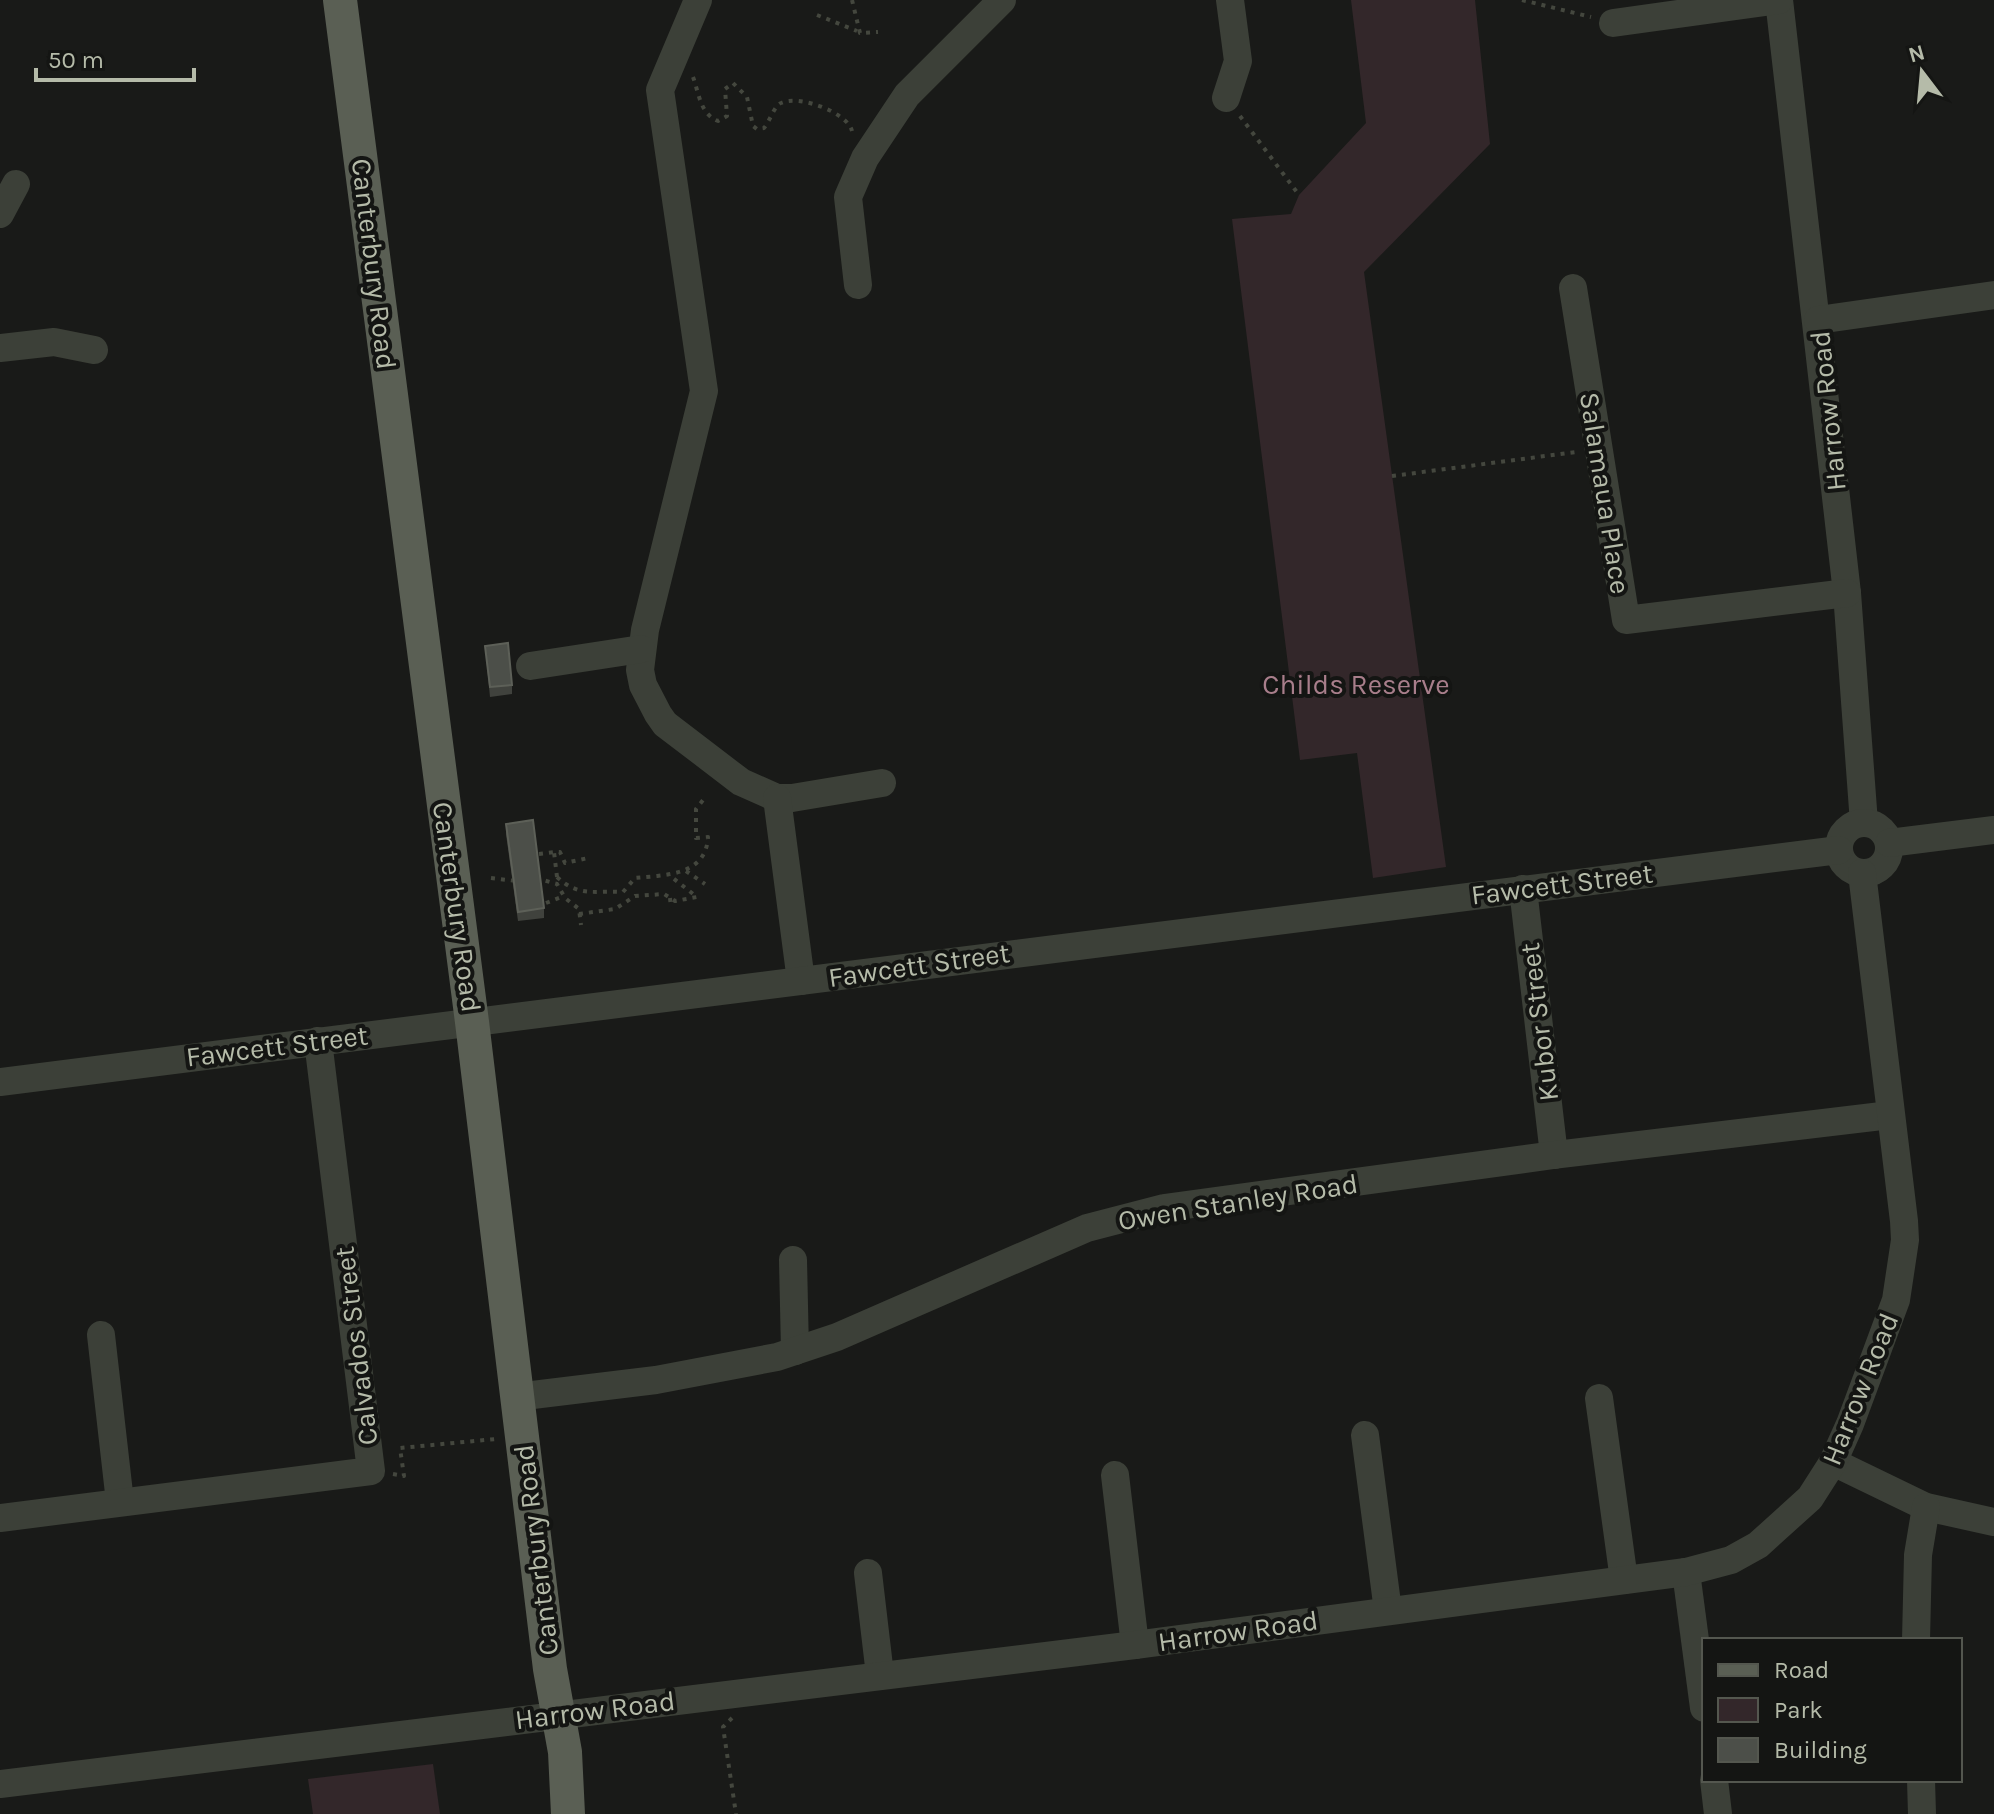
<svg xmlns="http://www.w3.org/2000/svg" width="1994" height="1814" font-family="Karla,sans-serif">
<rect width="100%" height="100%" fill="#191a18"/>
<g fill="#33272a">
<path d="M1351,0H1475L1490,144L1364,272L1446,867L1373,878L1357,753L1300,760L1232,219L1291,214L1299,195L1366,123Z"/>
<path d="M433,1764L440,1814H313L308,1779Z"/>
</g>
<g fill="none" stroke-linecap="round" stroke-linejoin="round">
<g stroke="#44473e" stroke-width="4" stroke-dasharray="4 6" stroke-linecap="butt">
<path d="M852,0L860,33L878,32"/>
<path d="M1522,0L1591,17"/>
<path d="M817,15L857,31"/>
<path d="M693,77C699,93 700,114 718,121L727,116L725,89L733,83L747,97L753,126L757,129L764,128C770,121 774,106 781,103C799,94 848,113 852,131"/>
<path d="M1240,116L1299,195"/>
<path d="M1392,476L1576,452"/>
<path d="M539,854L554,852"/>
<path d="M686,871L705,884"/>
<path d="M557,877C579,898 596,890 623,892L635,878C665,875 706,876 708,837L696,838V809L703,800"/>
<path d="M557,877L554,852H560L565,863L588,858"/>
<path d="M491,878L516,881"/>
<path d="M536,878L557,884L565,898L579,909L581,925"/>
<path d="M670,898L671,908"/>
<path d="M546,903L564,896"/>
<path d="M579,914L615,909L635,896L664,894L675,901L697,897L669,875"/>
<path d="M393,1474L404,1476L400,1448L496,1439"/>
<path d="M732,1718L723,1727L736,1814"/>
</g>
<g stroke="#3c4038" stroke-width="28">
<path d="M698,0L660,90L704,391L645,630L640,670L643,685L658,714L665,724L741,782L777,798H792L882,783"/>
<path d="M1779,0L1847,593L1864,823"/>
<path d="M1613,23L1779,0"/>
<path d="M1226,98L1238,61L1230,0"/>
<path d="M0,214L16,184"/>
<path d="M858,285L848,197L865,158L907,95L1002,0"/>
<path d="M1573,288L1626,620L1847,593"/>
<path d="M1818,320L1994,295"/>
<path d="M0,348L54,342L94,350"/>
<path d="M530,666L641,649"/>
<path d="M777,798L801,981"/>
<circle cx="1864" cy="848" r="25"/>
<path d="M1889,843L1994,830"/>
<path d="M1523,889L1554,1155"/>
<path d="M0,1082L1839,850"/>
<path d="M793,1260L795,1351"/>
<path d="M101,1335L120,1502"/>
<path d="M516,1397L656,1380L777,1357L837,1337L1087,1228L1164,1208L1554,1155L1890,1115"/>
<path d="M1599,1398L1624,1580"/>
<path d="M1365,1435L1388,1611"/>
<path d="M1833,1462L1926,1507L1994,1522"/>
<path d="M1115,1475L1135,1645"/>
<path d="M0,1518L371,1471L318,1041"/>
<path d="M1686,1572L1704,1708"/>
<path d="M868,1573L880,1675"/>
<path d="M1916,1640L1918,1555L1926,1507"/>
<path d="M1714,1780L1718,1814"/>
<path d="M1921,1780L1922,1814"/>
<path d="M0,1784L1135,1645L1686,1572L1731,1560L1758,1545L1810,1498L1833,1462L1850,1424L1896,1300L1905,1240L1904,1221L1862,873"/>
</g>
<path stroke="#5a5f54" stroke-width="34" d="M340,0L472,1022L550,1669L565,1752L568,1814"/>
</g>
<g fill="#40423d">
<path d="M485,646L512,685V694L490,697Z"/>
<path d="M506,824L544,908V918L518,921L506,834Z"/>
</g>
<g fill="#4c4f49" stroke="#5d6058" stroke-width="2">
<path d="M508,643L512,685L490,687L485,646Z"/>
<path d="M533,820L544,908L518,912L506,824Z"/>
</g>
<g text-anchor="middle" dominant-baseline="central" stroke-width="8" stroke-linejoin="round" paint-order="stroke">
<g font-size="28" fill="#b5bba9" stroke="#141513">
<text transform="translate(374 264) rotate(83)">Canterbury Road</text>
<text transform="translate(1828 411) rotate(-96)">Harrow Road</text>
<text transform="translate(1605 493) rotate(81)">Salamaua Place</text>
<text transform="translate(1562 884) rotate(-7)">Fawcett Street</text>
<text transform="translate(457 907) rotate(82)">Canterbury Road</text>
<text transform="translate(919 965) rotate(-8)">Fawcett Street</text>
<text transform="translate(1539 1022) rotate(-97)">Kubor Street</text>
<text transform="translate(277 1046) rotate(-7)">Fawcett Street</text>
<text transform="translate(1238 1202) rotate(-9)">Owen Stanley Road</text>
<text transform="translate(356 1346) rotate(-97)">Calvados Street</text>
<text transform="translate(1860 1389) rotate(-68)">Harrow Road</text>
<text transform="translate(536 1550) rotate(-97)">Canterbury Road</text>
<text transform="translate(1238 1631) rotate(-8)">Harrow Road</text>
<text transform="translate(595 1710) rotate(-7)">Harrow Road</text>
</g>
<g font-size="28" fill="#a87e8b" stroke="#141513">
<text x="1356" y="684">Childs Reserve</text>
</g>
</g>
<rect x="1702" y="1638" width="260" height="144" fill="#141513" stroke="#54574f" stroke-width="2"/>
<rect x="1718" y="1664" width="40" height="12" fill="#5a5f54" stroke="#54574f" stroke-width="2"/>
<text x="1774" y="1678" font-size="24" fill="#b5bba9">Road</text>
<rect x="1718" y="1698" width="40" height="24" fill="#33272a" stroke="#54574f" stroke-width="2"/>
<text x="1774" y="1718" font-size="24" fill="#b5bba9">Park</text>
<rect x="1718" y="1738" width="40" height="24" fill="#4c4f49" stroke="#54574f" stroke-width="2"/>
<text x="1774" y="1758" font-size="24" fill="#b5bba9">Building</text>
<g transform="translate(1922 72) rotate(344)" stroke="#141513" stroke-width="6" paint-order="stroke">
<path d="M0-6L14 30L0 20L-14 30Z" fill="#b5bba9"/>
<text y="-12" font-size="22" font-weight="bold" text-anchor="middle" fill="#b5bba9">N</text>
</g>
<path d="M36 68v12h158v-12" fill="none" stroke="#b5bba9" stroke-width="4"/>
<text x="48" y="68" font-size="24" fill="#b5bba9" stroke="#141513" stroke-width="6" paint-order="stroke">50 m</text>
</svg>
